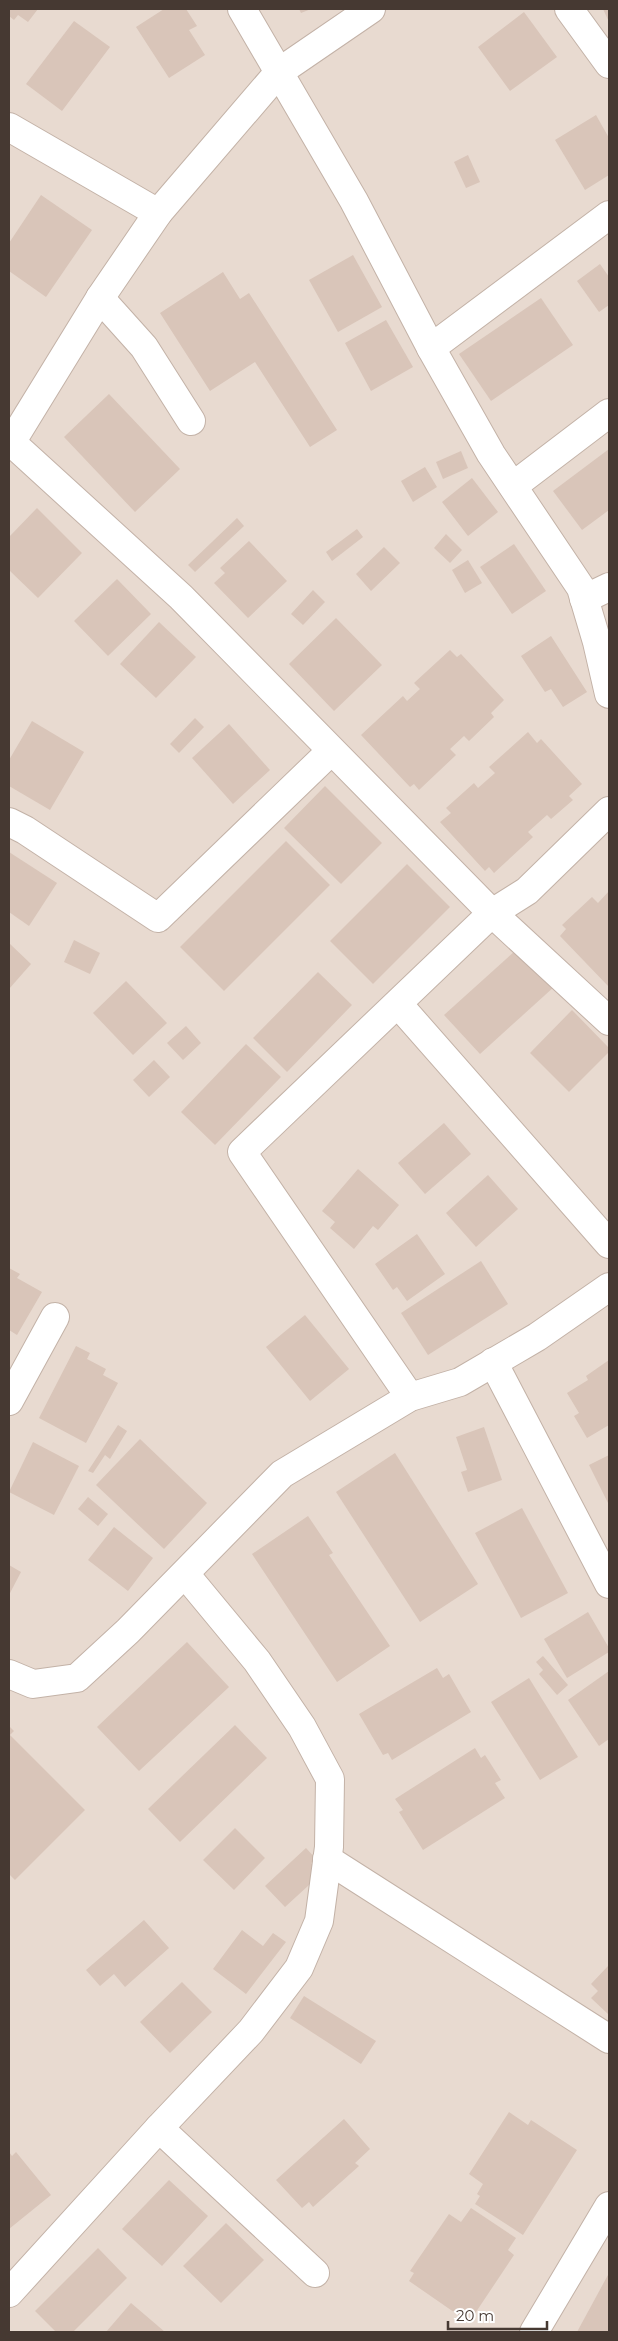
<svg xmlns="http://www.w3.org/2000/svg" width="618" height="2341" font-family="Montserrat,sans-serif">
<rect width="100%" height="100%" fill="#f3eae2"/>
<rect fill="#e8dad0" x="9" y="9" width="600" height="2323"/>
<g fill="#d9c5b9">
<path d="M9,9H38L28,22L18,15L14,20L9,16Z"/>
<path d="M164,9H186L197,26L189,30L205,55L169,78L136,27Z"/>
<path d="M299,9H311L301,13Z"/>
<path d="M603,9H609V22Z"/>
<path d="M524,12L557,57L510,91L478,47Z"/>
<path d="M74,21L110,47L62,111L26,84Z"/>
<path d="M596,115L609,138V175L585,190L555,140Z"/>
<path d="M468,155L480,182L466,188L454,162Z"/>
<path d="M41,195L92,230L46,297L9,271V243Z"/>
<path d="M353,255L382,307L338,332L309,280Z"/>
<path d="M600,264L609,277V305L599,312L577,281Z"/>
<path d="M223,272L240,299L249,293L337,430L310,447L255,362L210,391L160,313Z"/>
<path d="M541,298L573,345L491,401L459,354Z"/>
<path d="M386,320L413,367L371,391L345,343Z"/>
<path d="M109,394L180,469L135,512L64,437Z"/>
<path d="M609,449V510L582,530L553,491Z"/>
<path d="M461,451L468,468L443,479L436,462Z"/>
<path d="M425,467L437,487L413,502L401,481Z"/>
<path d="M472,478L498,512L468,536L442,502Z"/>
<path d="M37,508L82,553L38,598L9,570V537Z"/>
<path d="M237,518L244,526L195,572L188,565Z"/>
<path d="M357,529L363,537L332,561L326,552Z"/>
<path d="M446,534L462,550L450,563L434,548Z"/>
<path d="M249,541L287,581L248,618L214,583L225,573L220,568Z"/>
<path d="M514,544L546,591L512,614L480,567Z"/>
<path d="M384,547L400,563L371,591L356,574Z"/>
<path d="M468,560L482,583L465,593L452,570Z"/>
<path d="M117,579L151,614L108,656L74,621Z"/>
<path d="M313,590L325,602L303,625L291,614Z"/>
<path d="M336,618L382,665L334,711L289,664Z"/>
<path d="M159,622L196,657L156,698L120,664Z"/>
<path d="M551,636L587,692L563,707L551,689L545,692L521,656Z"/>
<path d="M450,650L457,657L461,654L504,700L491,713L494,717L469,741L464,736L450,749L456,755L419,790L414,784L410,787L361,735L403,696L407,701L420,689L414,683Z"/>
<path d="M195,718L204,727L179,753L170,744Z"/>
<path d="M32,721L84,752L50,810L9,786V760Z"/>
<path d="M229,724L270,770L233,804L192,758Z"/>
<path d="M528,732L537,743L541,739L582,784L569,796L573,800L551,819L547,815L528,832L533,837L494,873L489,867L485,871L440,822L451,813L446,808L474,783L478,788L495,773L489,767Z"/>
<path d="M325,786L382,843L341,884L284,828Z"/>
<path d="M286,841L330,885L224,991L180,947Z"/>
<path d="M9,852L57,883L29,926L9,912Z"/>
<path d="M407,864L450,907L373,984L330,941Z"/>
<path d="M609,891V987L560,936L566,929L562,925L592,897L598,903Z"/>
<path d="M74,940L100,953L90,974L64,962Z"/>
<path d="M9,943L31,964L9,989Z"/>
<path d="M516,950L555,986L480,1054L444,1015Z"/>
<path d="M318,972L352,1005L287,1072L253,1038Z"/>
<path d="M126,981L167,1023L133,1055L93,1013Z"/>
<path d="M572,1010L609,1048V1052L569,1092L530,1053Z"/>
<path d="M186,1026L201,1043L183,1060L167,1043Z"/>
<path d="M246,1044L281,1077L215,1145L181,1112Z"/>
<path d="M154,1060L170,1077L149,1097L133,1080Z"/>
<path d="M444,1123L471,1154L425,1194L398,1163Z"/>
<path d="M358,1169L399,1205L378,1230L373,1226L354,1249L330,1228L335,1222L322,1211Z"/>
<path d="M488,1175L518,1209L476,1247L446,1213Z"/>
<path d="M417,1234L445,1274L407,1301L397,1287L393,1290L375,1264Z"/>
<path d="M481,1261L508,1304L428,1355L401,1313Z"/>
<path d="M9,1268L20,1274L17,1278L42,1292L17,1335L9,1330Z"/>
<path d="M305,1315L349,1369L310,1401L266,1347Z"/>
<path d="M76,1346L90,1353L87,1359L106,1369L103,1375L118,1383L86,1443L39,1418Z"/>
<path d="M609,1360V1425L587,1438L574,1416L579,1413L567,1393L588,1380L586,1376Z"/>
<path d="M118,1425L127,1431L110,1459L105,1455L93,1473L88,1471Z"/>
<path d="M484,1427L502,1480L468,1492L461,1472L467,1470L456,1437Z"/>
<path d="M140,1439L207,1503L164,1549L96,1485Z"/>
<path d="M33,1442L79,1466L54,1515L9,1492Z"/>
<path d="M395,1453L478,1584L420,1622L336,1492Z"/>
<path d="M609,1455V1505L589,1465Z"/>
<path d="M88,1497L108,1514L98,1526L78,1509Z"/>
<path d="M522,1508L568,1593L521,1618L475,1533Z"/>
<path d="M308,1516L333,1553L329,1555L390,1646L337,1682L252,1554Z"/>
<path d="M114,1527L153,1558L128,1591L88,1560Z"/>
<path d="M9,1565L21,1572L9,1595Z"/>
<path d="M588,1612L609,1648V1652L567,1678L544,1639Z"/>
<path d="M187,1642L229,1687L139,1771L97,1727Z"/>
<path d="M543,1656L568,1685L557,1695L539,1674L543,1670L536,1662Z"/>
<path d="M437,1668L443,1678L449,1674L471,1712L392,1760L388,1753L383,1755L359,1714Z"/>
<path d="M609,1671V1739L599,1746L568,1700Z"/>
<path d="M529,1678L578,1757L540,1780L491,1702Z"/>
<path d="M235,1725L267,1758L180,1842L148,1809Z"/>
<path d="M9,1726L14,1731L10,1735L85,1810L15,1880L9,1874Z"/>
<path d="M475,1748L481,1758L485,1755L501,1780L495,1783L505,1798L423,1850L399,1812L403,1810L395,1799Z"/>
<path d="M235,1828L265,1858L234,1890L203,1860Z"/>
<path d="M306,1848L316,1859L311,1863L321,1874L285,1907L265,1886Z"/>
<path d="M144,1920L169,1948L125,1987L114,1974L100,1986L86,1970Z"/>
<path d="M242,1930L263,1946L273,1933L286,1942L246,1994L213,1969Z"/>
<path d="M608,1966L609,1967V2015L591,1998L598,1991L591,1984Z"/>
<path d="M182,1982L212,2012L170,2053L140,2022Z"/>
<path d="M304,1996L376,2041L361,2064L290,2018Z"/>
<path d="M509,2112L528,2125L531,2120L577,2150L523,2235L475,2204L480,2196L477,2194L483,2184L469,2174Z"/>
<path d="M344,2119L370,2149L355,2163L359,2166L313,2207L309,2202L302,2208L276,2180Z"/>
<path d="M9,2152L12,2156L16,2152L51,2195L9,2229Z"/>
<path d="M169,2180L208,2216L162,2266L122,2229Z"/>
<path d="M471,2208L516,2238L508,2250L514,2255L474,2315L466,2310L461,2317L409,2281L414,2273L410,2271L449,2214L461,2222Z"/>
<path d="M226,2223L264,2260L221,2303L183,2266Z"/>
<path d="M98,2248L127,2278L73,2332H56L35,2311Z"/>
<path d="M609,2273V2332H577Z"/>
<path d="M131,2303L165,2332H106Z"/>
</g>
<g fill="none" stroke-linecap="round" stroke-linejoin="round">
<defs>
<g id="minor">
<path d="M242,9L354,201L431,348L491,454L581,588L597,642L609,694"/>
<path d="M569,9L609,64"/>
<path d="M9,127L158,213"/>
<path d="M100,298L144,347L191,421"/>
<path d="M431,348L609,215"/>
<path d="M11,442L181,597L492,913L609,1021"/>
<path d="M9,446L100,298L158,213L279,72L371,9"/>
<path d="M513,486L609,413"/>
<path d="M584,599L609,587"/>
<path d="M9,822L25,830L158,918L331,751"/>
<path d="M398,1004L609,1244"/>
<path d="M493,1362L609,1584"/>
<path d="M410,1397L242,1152L492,913L527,891L609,811"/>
<path d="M9,1401L55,1317"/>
<path d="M9,1674L33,1684L77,1678L128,1631L282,1474L410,1397L460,1382L537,1337L609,1287"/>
<path d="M327,1859L609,2039"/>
<path d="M159,2128L315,2273"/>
<path d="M9,2293L159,2128L251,2031L299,1968L319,1921L329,1847L330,1779L302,1727L257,1661L185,1574"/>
<path d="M534,2332L609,2206"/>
</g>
</defs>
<use href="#minor" stroke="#c3b2a7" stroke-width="30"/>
<use href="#minor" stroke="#fff" stroke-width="28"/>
</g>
<rect width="618" height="2341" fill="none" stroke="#463932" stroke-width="20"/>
<path d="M448 2321v8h99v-8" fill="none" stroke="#463932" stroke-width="2.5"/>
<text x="456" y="2321" font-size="15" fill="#463932" stroke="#ffffff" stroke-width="4" paint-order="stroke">20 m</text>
</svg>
